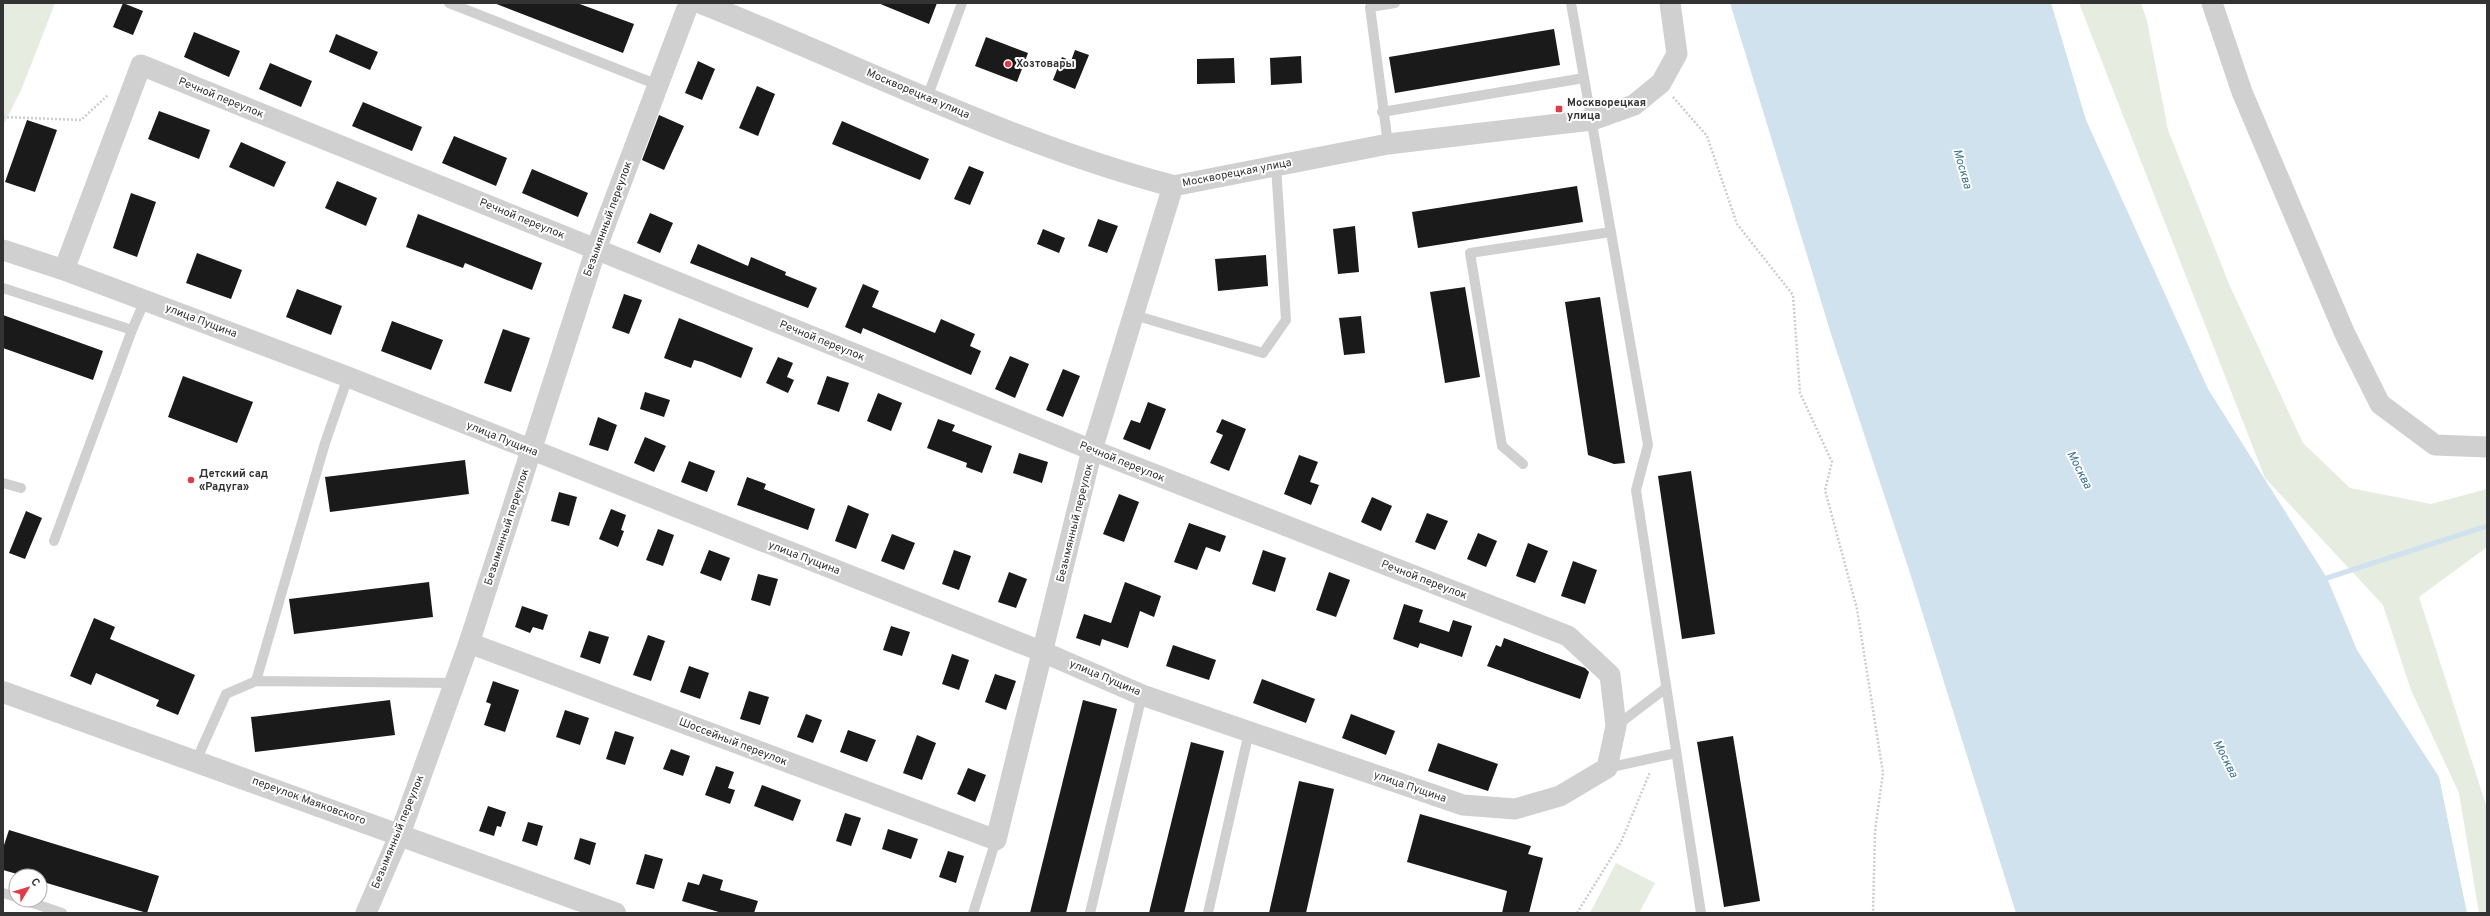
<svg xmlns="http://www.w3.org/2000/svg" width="2490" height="916" font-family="Overpass,sans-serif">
<rect width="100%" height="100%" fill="#fff"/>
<g fill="#e6ecdf">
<path d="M3,3H55L22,88L3,126Z"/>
<path d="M2079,3H2141L2147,21L2168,130L2229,284L2303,443L2350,488L2431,504L2487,489V547L2419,597L2487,808V913H2479L2459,793L2411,690L2383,605L2265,478Z"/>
<path d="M1616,863L1655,883L1639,913H1590Z"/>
</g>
<path fill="#cfe2ee" d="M1730,3H2051L2086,120L2208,389L2327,578L2357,650L2439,777L2467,913H2016L1910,573L1832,337Z"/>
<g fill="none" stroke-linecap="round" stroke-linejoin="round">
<path stroke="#cfe2ee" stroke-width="5.5" d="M2327,578L2487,526"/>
</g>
<g fill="#1a1a1a">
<path d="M123,3L143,11L133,35L113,27Z"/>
<path d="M494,3H577L634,24L623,53Z"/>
<path d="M878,3H937L929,24Z"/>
<path d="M1554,29L1560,65L1395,93L1389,57Z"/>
<path d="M194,32L240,51L229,77L184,57Z"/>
<path d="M336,34L378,52L370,70L329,52Z"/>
<path d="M986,37L1028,53L1017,82L975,66Z"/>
<path d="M1075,50L1089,55L1075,89L1053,80L1062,57L1071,61Z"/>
<path d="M1301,56L1302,83L1271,85L1270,58Z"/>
<path d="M1234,58L1235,83L1197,84V59Z"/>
<path d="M698,61L715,69L702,100L685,93Z"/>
<path d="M270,63L312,81L301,107L259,89Z"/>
<path d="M757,86L775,94L758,136L739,128Z"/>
<path d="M363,102L422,127L412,151L352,126Z"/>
<path d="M159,111L210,130L199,159L148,139Z"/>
<path d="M659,115L684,126L664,170L642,160Z"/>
<path d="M27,120L57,130L35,192L5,182Z"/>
<path d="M842,121L929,159L920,180L832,144Z"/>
<path d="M454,136L507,158L496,186L442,163Z"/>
<path d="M241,142L286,162L274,187L229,167Z"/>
<path d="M969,166L984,172L970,205L954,199Z"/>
<path d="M532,169L588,193L578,217L522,193Z"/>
<path d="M337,181L377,198L366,226L325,208Z"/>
<path d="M1577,186L1583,222L1418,248L1412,212Z"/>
<path d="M131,193L156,202L137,257L113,248Z"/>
<path d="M650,213L673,223L660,253L637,243Z"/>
<path d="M418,214L542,263L532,290L465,263L463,268L406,247Z"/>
<path d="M1098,219L1118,226L1107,253L1088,246Z"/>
<path d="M1355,226L1359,272L1338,274L1333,229Z"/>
<path d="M1043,229L1065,238L1059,253L1037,244Z"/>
<path d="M698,244L748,266L751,257L786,272L785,275L817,288L808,308L690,263Z"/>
<path d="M197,253L242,270L231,299L186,283Z"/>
<path d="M1266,255L1268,286L1218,291L1215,259Z"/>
<path d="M863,284L879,291L872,307L935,333L941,319L975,334L970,346L981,351L971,375L863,328L861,334L845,327Z"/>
<path d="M1465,287L1480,377L1445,383L1430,292Z"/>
<path d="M297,289L342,306L331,335L286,317Z"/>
<path d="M624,294L642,300L629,334L612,328Z"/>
<path d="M1600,297L1625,463L1614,464L1588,455L1565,302Z"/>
<path d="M3,315L103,351L93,380L3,348Z"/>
<path d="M1361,316L1365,353L1344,355L1339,318Z"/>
<path d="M679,318L753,348L741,378L702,362L694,360L691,368L664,358Z"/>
<path d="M392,321L443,340L431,370L381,351Z"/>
<path d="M503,329L530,338L511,392L484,383Z"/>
<path d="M1010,356L1029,364L1015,398L995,389Z"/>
<path d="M778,357L793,363L787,377L794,380L788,393L766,383Z"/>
<path d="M1063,369L1080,376L1063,417L1046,410Z"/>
<path d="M183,376L253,402L237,443L168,417Z"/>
<path d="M827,376L849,383L839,412L817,404Z"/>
<path d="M645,392L670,400L664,417L640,409Z"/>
<path d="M878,393L902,403L891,431L867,421Z"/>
<path d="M1148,402L1166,409L1150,450L1123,439L1131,420L1140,423Z"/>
<path d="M598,417L617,425L608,451L589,445Z"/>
<path d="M938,419L955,425L952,431L992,446L982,473L966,467L967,463L927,448Z"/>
<path d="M1222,419L1246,429L1229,471L1210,463L1223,435L1216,432Z"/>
<path d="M645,437L666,446L654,472L634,463Z"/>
<path d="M1019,453L1048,462L1042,483L1013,473Z"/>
<path d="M1299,455L1318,462L1310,482L1319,485L1311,505L1284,494Z"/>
<path d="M465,460L469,494L330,512L325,477Z"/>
<path d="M689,461L715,471L707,492L681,482Z"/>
<path d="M1691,471L1715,634L1682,639L1658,476Z"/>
<path d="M747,477L766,484L764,489L815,509L808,530L737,505Z"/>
<path d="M559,492L577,497L569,526L551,521Z"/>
<path d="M1119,494L1139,502L1124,542L1103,534Z"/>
<path d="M1372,497L1392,506L1381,531L1361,522Z"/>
<path d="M848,505L869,514L856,549L835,541Z"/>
<path d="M611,509L626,515L621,530L624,531L618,547L599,539Z"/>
<path d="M26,511L42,518L25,559L9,553Z"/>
<path d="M1427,513L1448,521L1435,550L1415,542Z"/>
<path d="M1189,523L1226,536L1220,552L1206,547L1197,570L1174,562Z"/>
<path d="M658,529L674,535L663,566L646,560Z"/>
<path d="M1478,533L1497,541L1486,567L1467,559Z"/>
<path d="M892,534L915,543L904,570L881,561Z"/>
<path d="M1528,543L1548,551L1535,583L1516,576Z"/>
<path d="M709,550L730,558L721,581L700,573Z"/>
<path d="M954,550L971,556L959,590L942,584Z"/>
<path d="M1263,550L1286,558L1275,592L1252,584Z"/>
<path d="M1573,561L1597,570L1585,604L1561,596Z"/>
<path d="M1009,572L1027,579L1016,608L998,602Z"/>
<path d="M1329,572L1350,580L1336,617L1316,610Z"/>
<path d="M758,574L778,579L770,606L751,600Z"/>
<path d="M429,582L433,617L294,634L289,599Z"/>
<path d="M1125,582L1161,596L1154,617L1140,611L1128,648L1102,639L1100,646L1076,638L1084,614L1111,623Z"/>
<path d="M1404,604L1423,610L1419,622L1449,632L1453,620L1472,626L1462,657L1420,643L1418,648L1393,639Z"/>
<path d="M522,606L548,615L543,630L533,627L530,633L515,627Z"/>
<path d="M94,618L115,627L110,639L195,675L178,715L156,706L159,700L96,673L91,685L70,676Z"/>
<path d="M891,626L910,632L902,656L883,650Z"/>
<path d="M589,631L609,637L600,664L580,657Z"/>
<path d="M648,635L665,641L651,681L633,675Z"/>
<path d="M1504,638L1585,668L1589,672L1580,699L1487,666L1496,645L1501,647Z"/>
<path d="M1173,645L1216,660L1209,680L1166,666Z"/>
<path d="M952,654L969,660L959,690L942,684Z"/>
<path d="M689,666L709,673L700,699L680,692Z"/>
<path d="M995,674L1016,681L1006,710L985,702Z"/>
<path d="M1262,679L1315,699L1306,723L1253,703Z"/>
<path d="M493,681L519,690L505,732L484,725L491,704L486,702Z"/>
<path d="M749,691L769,697L760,725L740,719Z"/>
<path d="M390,700L395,735L255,752L251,717Z"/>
<path d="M1083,700L1117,709L1066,913H1030Z"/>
<path d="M565,710L589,718L580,745L556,737Z"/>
<path d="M806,714L822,720L813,743L797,737Z"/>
<path d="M1351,714L1395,731L1386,755L1342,738Z"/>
<path d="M848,730L876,740L867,762L840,752Z"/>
<path d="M615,731L634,737L625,765L606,759Z"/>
<path d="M917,735L936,743L922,780L903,773Z"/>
<path d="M1733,736L1760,901L1724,907L1697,742Z"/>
<path d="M1191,742L1224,751L1184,913H1149Z"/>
<path d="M1438,743L1498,764L1488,791L1428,771Z"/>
<path d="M671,749L690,756L683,776L663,769Z"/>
<path d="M716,766L734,772L728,788L735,790L730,804L705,795Z"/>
<path d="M968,768L986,775L975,802L957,794Z"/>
<path d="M1299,781L1334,789L1306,913H1269Z"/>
<path d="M762,785L801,800L793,821L754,806Z"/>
<path d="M488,806L506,812L501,827L497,826L494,836L479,831Z"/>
<path d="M845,813L861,818L851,846L836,841Z"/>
<path d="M1420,814L1531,846L1528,854L1543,858L1529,913H1502L1507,891L1407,862Z"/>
<path d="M528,822L543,826L537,846L522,841Z"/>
<path d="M888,829L918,839L911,859L882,849Z"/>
<path d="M9,830L159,876L147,913L40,881V876H24L3,870V848Z"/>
<path d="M580,838L596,843L590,865L574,859Z"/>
<path d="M948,851L964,856L956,883L939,877Z"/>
<path d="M645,854L663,859L654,889L636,884Z"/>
<path d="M703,874L723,880L720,890L758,901L754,913H722L682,901L688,882L699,885Z"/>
</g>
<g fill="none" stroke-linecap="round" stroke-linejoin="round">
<g stroke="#cdcdcd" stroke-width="2.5" stroke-dasharray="2 2" stroke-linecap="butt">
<path d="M1673,97L1707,136L1737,224L1793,295L1800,393L1832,462L1825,490L1857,609L1883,773L1875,831L1873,913"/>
<path d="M3,117L81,120L108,95"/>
<path d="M1577,913L1621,842L1650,772"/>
</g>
<g stroke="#d0d0d0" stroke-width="10">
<path d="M449,3L658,85"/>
<path d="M1571,3L1648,445L1636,490L1701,913"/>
<path d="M927,98L962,3"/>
<path d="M1382,112L1584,78"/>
<path d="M1388,144L1370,7L1395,3"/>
<path d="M3,288L132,330L54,541"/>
<path d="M1134,315L1263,353L1286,320L1276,166"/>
<path d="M132,330L145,300"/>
<path d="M1523,464L1502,446L1470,253L1611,232"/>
<path d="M3,483L21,488"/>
<path d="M256,681L325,443L348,377"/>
<path d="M1616,726L1666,688"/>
<path d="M196,761L226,694L256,681L455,683"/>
<path d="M1607,768L1676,753"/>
<path d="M3,893L16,897"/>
<path d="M24,900L62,913"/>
<path d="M973,913L996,840"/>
<path d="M1090,913L1142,695"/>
<path d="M1208,913L1249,732"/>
</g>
<g stroke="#d0d0d0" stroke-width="21">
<path d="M2212,3L2242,92L2345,334L2380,404L2435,445L2487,447"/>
<path d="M3,250L64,270L348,377L1043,652L1142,695L1463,805L1515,809L1560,796L1607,768L1616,726L1610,675L1568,636L1092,450L141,65L64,270"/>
<path d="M469,643L996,840L1092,450L1173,186L1388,144L1592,120L1634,105L1661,83L1677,54L1670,3"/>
<path d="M366,913L400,834L469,643L596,249L689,3"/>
</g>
<g stroke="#d0d0d0" stroke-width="22">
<path d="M701,3C858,65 1009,143 1173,186"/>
<path d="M3,692L615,913"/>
</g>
</g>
<g fill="#e63946" stroke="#fff" stroke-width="1.5">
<circle cx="1008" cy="64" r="4"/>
<rect x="1555" y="105" width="8" height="8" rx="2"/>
<circle cx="191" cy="480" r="4"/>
</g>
<g text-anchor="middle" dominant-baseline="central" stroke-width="4" stroke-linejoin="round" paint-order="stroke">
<g font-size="11" font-weight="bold" fill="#333" stroke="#fff" text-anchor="start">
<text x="1016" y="64">Хозтовары</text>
<text x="1567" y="103">Москворецкая<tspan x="1567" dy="13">улица</tspan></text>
<text x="199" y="474">Детский сад<tspan x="199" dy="13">«Радуга»</tspan></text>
</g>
<g font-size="11" fill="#333" stroke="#fff">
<text transform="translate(918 94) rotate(23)">Москворецкая улица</text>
<text transform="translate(221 98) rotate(22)">Речной переулок</text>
<text transform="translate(1237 173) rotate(-11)">Москворецкая улица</text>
<text transform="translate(522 219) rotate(22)">Речной переулок</text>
<text transform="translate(608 219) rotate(-70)">Безымянный переулок</text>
<text transform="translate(201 321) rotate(21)">улица Пущина</text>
<text transform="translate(822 341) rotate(22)">Речной переулок</text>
<text transform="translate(502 439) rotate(22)">улица Пущина</text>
<text transform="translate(1122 462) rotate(22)">Речной переулок</text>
<text transform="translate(1075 523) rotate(-76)">Безымянный переулок</text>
<text transform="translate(507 527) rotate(-72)">Безымянный переулок</text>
<text transform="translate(804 558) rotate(21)">улица Пущина</text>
<text transform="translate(1424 580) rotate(21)">Речной переулок</text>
<text transform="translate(1105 678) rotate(23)">улица Пущина</text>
<text transform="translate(733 742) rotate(21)">Шоссейный переулок</text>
<text transform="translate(1410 787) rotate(19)">улица Пущина</text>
<text transform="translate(309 801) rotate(20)">переулок Маяковского</text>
<text transform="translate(398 832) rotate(-68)">Безымянный переулок</text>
</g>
<g font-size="12" font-style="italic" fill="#3f7597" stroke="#fff">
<text transform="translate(1962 169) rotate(74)">Москва</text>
<text transform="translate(2079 470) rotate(63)">Москва</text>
<text transform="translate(2225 759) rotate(63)">Москва</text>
</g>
</g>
<rect width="2490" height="916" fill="none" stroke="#333333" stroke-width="8"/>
<g transform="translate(28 888) rotate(52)"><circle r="19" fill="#ffffff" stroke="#adadad"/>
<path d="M0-3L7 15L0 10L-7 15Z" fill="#e63946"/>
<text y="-6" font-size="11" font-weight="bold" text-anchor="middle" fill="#333333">С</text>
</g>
</svg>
